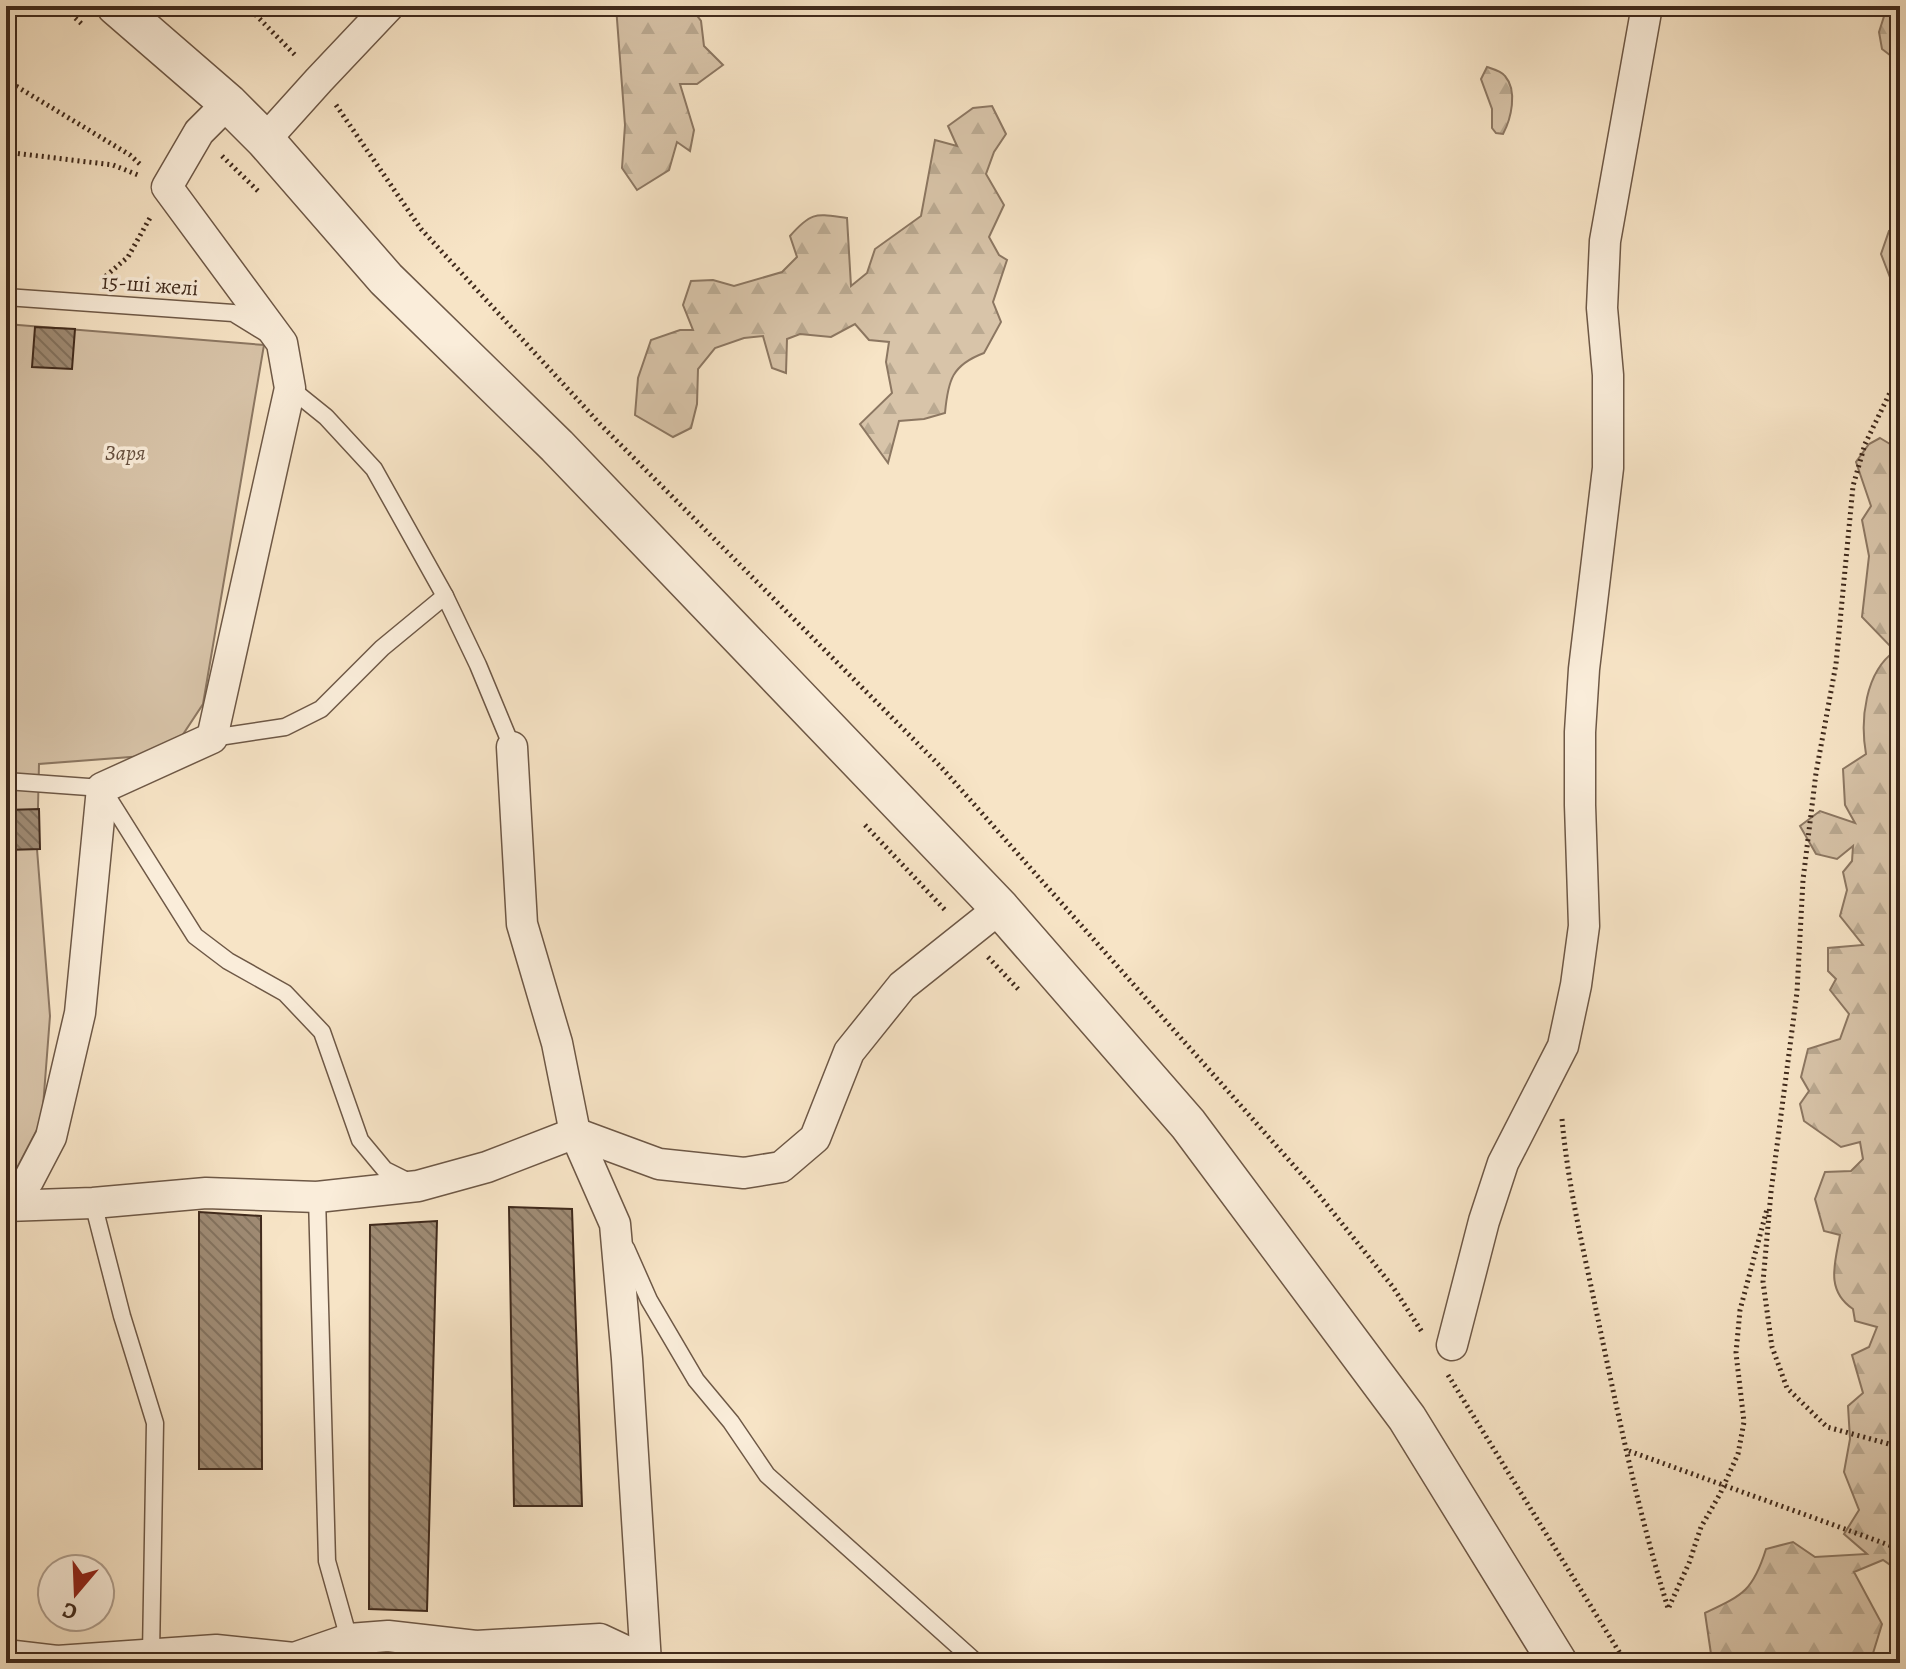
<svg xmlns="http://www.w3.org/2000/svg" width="1906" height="1669" font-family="Alegreya,serif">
<defs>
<pattern id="forest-firs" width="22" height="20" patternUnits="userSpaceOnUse" patternTransform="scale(2)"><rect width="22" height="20" fill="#d8c4a9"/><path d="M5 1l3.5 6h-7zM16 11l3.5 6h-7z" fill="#baa991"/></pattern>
<pattern id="building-back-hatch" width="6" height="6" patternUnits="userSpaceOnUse" patternTransform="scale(2)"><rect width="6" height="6" fill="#9f8b74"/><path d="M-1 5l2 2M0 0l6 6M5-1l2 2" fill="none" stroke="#83725e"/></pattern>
</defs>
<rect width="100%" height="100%" fill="#f7e4c6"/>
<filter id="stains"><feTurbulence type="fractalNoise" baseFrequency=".0025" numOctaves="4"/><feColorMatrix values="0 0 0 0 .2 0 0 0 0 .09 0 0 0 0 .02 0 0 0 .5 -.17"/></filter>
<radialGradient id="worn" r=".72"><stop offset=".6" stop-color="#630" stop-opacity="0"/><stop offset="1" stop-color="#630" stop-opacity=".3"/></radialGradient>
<g fill="url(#forest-firs)" stroke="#8c7762" stroke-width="2">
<path d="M616,6H690L701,21L704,46L723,65L697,84H680L694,130L690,151L677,142L669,170L637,190L622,168L625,125Z"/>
<path d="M1900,6V54L1895,59L1882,49L1879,32L1887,7Z"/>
<path d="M1487,67C1493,69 1501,71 1505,76C1518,91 1511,119 1503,134L1496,133L1492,128V109L1481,79Z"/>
<path d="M992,106L1006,134L994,152L986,174L1004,205L989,237L999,255L1007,260L993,302L1001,322L984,353C952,365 948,380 945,413L924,419L899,421L888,463L860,424L892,393L886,362L889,342L869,340L855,324L831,337L800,334L787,339L786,373L772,368L763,336L744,338L715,348L698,369L697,404L691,428L673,437L635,415L638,378L651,340L680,330H693L683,305L691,281L713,280L734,286L782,272L797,257L790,236C812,211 816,214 847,218L851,286L867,273L875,249L921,216L935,140L957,146L948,126L973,108Z"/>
<path d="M1900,229V282L1891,280L1881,254L1889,231Z"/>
<path d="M1880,438L1900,450L1899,1571L1883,1560L1854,1572L1882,1624L1870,1663H1723L1711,1654L1705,1613C1743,1595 1753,1591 1766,1549L1793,1542L1815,1557L1867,1554L1844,1534L1859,1510L1844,1472L1850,1439L1848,1406L1863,1393L1852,1355L1869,1347L1877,1327L1855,1321L1853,1309C1825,1290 1835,1263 1840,1235L1824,1231L1815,1199L1825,1172L1851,1171L1863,1159L1860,1142L1841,1147L1804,1121L1800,1104L1809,1091L1801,1077L1808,1049L1840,1039L1849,1014L1830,990L1836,979L1828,971V948L1863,945L1840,916L1847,890L1843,872L1852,861L1853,846L1837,859L1816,854L1800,826L1820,811L1855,823L1845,805L1843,769L1866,754C1860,720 1865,672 1895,651L1862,617L1869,556L1862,520L1871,506L1856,462L1869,444Z"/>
</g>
<path fill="#d8c4a9" stroke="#8c7762" stroke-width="2" d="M6,324L264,345L203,704L170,754L39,764L37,849L50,1016L42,1120L18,1166L6,1173Z"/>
<g fill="url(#building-back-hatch)" stroke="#402a1c" stroke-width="2">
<path d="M6,323L16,324L13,364H6Z"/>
<path d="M35,327L75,329L72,369L32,367Z"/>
<path d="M39,809L40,849L6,850V810Z"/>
<path d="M509,1207L572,1209L582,1506H514Z"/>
<path d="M199,1212L261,1216L262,1469H199Z"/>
<path d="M437,1221L427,1611L369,1609L370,1225Z"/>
<path d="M428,1654V1663H364V1657Z"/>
</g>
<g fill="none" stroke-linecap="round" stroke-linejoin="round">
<defs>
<g id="service">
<path d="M6,297L233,313L264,332"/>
<path d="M290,388L326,417L374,469L445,596L478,665L512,747"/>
<path d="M212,738L285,727L321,709L382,648L445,596"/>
<path d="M6,781L102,788L195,936L228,961L285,993L322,1032L360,1140L385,1170L411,1183"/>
<path d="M317,1197L327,1561L349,1639"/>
<path d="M93,1203L122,1316L155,1423L151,1654"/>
<path d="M626,1248L649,1300L696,1380L731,1422L767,1475L977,1663"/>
</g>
<g id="minor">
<path d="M265,140L319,80L389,6"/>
<path d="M512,747L522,924L557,1043L575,1133L615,1224L627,1359L646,1663"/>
<path d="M6,1191L28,1181L51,1137L80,1013L102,788L212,738L290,388L282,343L167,187L199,132L228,103"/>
<path d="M6,1206L93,1203L206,1193L317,1197L418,1186L487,1167L575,1133L659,1164L744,1173L781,1167L815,1138L849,1052L902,986L1000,908"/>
<path d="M1452,1345L1484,1221L1503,1163L1563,1046L1576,985L1584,926L1580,805V732L1584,669L1608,468V375L1602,308L1605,241L1647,6"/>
<path d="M6,1655L57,1661L216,1650L294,1658L349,1639L388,1636L476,1646L600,1639L645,1660"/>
</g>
<path id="tertiary" d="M116,6L228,103L265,140L386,279L557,446L1000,908L1188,1124L1407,1418L1558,1663"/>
</defs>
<use href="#service" stroke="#6e5846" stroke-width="19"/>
<use href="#minor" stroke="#6e5846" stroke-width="33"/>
<use href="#tertiary" stroke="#6e5846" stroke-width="41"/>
<g stroke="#402a1c" stroke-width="5" stroke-dasharray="2 4" stroke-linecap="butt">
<path d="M62,6L84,26"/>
<path d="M247,6L297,57"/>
<path d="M6,80L130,155L142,166"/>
<path d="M336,105L421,229L600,424L941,767L1311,1185L1393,1287L1422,1332"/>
<path d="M6,152L113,165L138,175"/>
<path d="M222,156L258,191"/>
<path d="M101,280L128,257L151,216"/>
<path d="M1900,372L1865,444L1853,486L1836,664L1816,773L1803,880L1797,992L1771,1192L1763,1282L1772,1347L1787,1388L1827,1427L1900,1447"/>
<path d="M865,825L946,911"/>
<path d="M988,957L1019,990"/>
<path d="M1562,1119C1568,1188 1585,1256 1599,1324C1619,1419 1639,1515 1668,1608"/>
<path d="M1448,1375L1626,1663"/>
<path d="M1629,1451L1900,1549"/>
<path d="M1669,1607L1689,1563L1701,1527L1720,1494L1738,1454L1744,1422L1736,1353L1740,1310L1767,1209"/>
</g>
<use href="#service" stroke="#faedda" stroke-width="16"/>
<use href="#minor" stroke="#faedda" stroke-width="30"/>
<use href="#tertiary" stroke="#faedda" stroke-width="38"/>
</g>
<g text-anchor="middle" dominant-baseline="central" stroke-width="7" stroke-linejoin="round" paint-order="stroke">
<g font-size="22" fill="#402a1c" stroke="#faedda">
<text transform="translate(150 285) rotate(4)">15-ші желі</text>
</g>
<g font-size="22" font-style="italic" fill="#66503f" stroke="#faedda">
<text x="125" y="453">Заря</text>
</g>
</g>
<rect width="1906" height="1669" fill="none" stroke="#f7e4c6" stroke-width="32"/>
<rect x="8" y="8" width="1890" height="1653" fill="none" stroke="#402a1c" stroke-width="4"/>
<rect x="16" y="16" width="1874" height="1637" fill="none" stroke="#402a1c" stroke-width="2"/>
<g transform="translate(76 1593) rotate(199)"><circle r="38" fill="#faedda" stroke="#b09f8e" stroke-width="2"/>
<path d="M0-6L14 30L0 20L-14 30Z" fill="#8f2418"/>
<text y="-12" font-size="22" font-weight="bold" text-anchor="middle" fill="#402a1c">С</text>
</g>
<rect width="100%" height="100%" filter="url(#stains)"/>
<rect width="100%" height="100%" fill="url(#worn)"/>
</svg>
